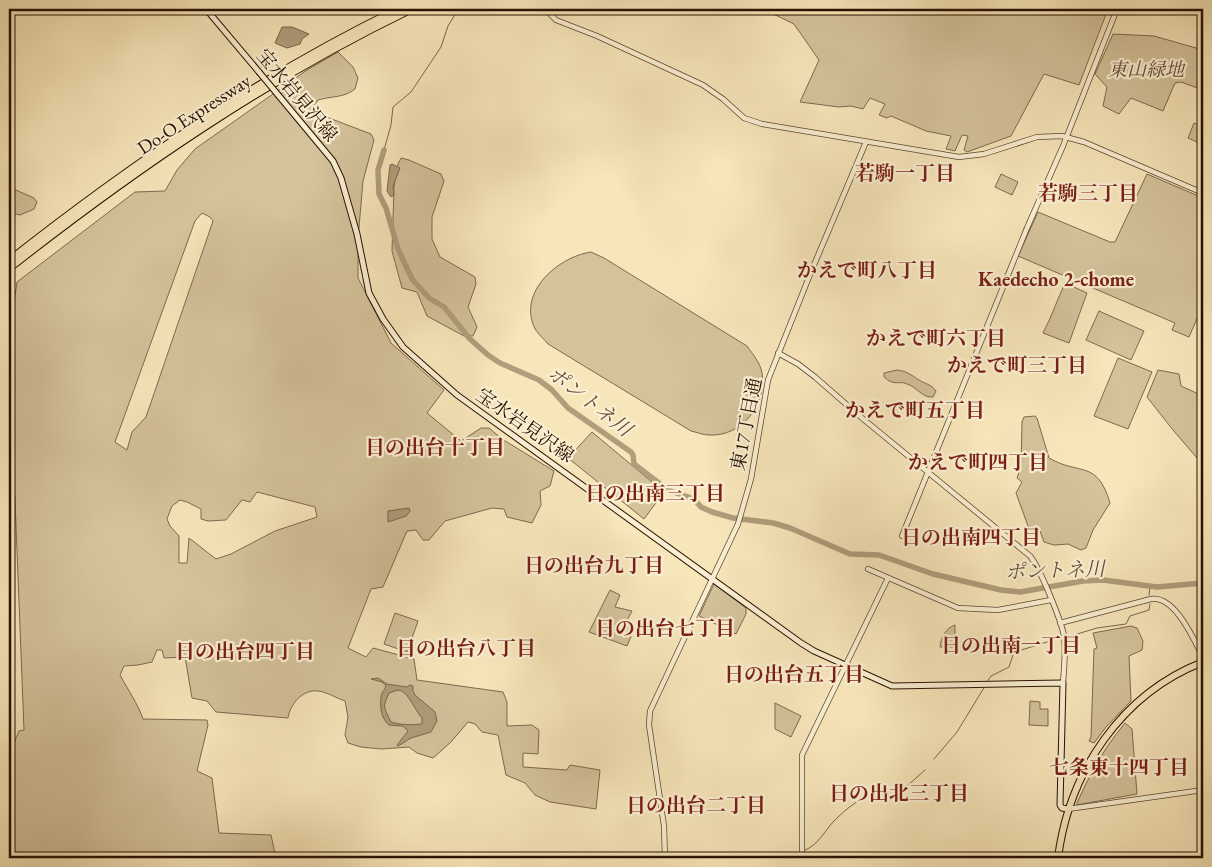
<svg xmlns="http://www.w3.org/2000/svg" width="1212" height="867" font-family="'EB Garamond','Noto Serif JP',serif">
<rect width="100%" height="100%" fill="#f7e6ba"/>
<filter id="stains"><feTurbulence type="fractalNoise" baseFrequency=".004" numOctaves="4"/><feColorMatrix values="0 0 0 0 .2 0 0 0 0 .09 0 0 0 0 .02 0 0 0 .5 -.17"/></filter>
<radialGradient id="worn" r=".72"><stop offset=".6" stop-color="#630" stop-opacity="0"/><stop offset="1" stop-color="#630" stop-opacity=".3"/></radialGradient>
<g fill="#d4c29b" stroke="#7e694e" fill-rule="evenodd">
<path d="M763,9H1108L1079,85L1044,74L1011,136L967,152L964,150L968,136L962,135L955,151L946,149L951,136L926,131L891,116L887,118L879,115L885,104L870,98L863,109L851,106L839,107L800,102L819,60L794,24Z"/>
<path d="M1113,34L1154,36L1203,50V90L1181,82L1175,83L1163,111L1131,98L1119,114L1103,106L1107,87L1095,74Z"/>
<path d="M338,52L353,67L358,78L355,89C344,98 331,96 318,100L314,106L316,113L371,134L374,140L363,181L358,239V278L391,343L444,390L427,413L461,441L481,428H489L502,439L554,471L550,486L540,491L541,505L532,523L507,517L504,509L492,508L445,521L429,540H423L416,530L407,531L383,587L371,589L348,648L366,657L373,648L414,659L417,680L503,692L507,702V726L532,725L539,730L538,754L523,753V767L567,770L570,765L600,770L596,809L550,802L535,795L525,783L506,775L498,735L482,732L475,724L468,722L451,742L433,758L417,753L409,747L381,749L361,747L348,743L345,735L348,717L345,701C336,698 327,692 318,691C303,689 290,704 288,718L216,712L207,701L192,698L185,657L164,658L162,650H157L152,662L138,665L124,666L120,675C128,690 138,704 143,719L207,720L208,725L197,771L212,778L219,833L271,835L276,858H9V755L19,731L24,730L15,499L12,456L9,462V338L17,282L135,192L165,191L177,170L195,149L307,70ZM202,213L210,217L213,221L146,417L132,432L127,450L115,442L195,221ZM257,492L315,507L317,517L275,531L231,554L216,559L189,538L187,563H179V536L170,526L167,519L172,506L180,500L187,502L201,509V519L208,521L226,520L242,500L250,502Z"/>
<path d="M1194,123L1203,127V130L1197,142L1188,138Z"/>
<path d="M401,158L409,160L441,174L444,181L432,217V239L440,257L475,277L476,284L468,307L477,327L473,336H464L427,316L417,292L402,288L392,251L394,187L398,164Z"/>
<path d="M1001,174L1018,182L1012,195L995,187Z"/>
<path d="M1147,174L1203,198V305L1189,337L1172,330L1175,323L1018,256L1038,212L1110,242H1115Z"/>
<path d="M9,187L34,198L37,202L34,209L20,215L9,212Z"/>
<path d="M591,252L604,258L747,346C753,355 760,362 762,373C767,404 742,437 709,435C703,435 696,432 691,431L548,344C544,339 538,334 535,329C517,292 558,257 591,252Z"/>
<path d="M1065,283L1087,293L1069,343L1043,333C1052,316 1057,300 1065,283Z"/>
<path d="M1099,311L1144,331L1131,360L1086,340Z"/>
<path d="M1118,358L1152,372L1128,429L1094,416Z"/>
<path d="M897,370C907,371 911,375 919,380C925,384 931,384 936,391L933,397C922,398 917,387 907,384C899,380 895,387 884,377V373Z"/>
<path d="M1158,370L1179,374L1181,386L1203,396V465L1173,430L1147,397Z"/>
<path d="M1035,416L1037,418L1049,458C1080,476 1097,459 1110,503L1093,530L1086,548L1081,550L1068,544L1054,545L1044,542L1040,531L1028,526L1016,493L1022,482L1017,478L1021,466L1022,422L1024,417Z"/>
<path d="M592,432L664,492L644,519L568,458Z"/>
<path d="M714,584L746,608V614L736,634L699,616Z"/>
<path d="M610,590L620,595L615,607L632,611L625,624L635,627L627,646L589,632Z"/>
<path d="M395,613L418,621L407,652L384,644Z"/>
<path d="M955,625V647H940C941,637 946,628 955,625Z"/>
<path d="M1131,626L1137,628L1143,641L1142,650L1129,656L1131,701L1106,727L1094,743L1089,741L1091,737L1094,649L1097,648L1093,633Z"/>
<path d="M1030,701L1040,702V709H1048V726L1029,725Z"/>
<path d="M775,703L801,716L791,737L775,729Z"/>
<path d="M1125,723L1132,729L1137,794L1077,805V803C1091,772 1103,750 1125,723Z"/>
</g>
<g fill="#b09d7b" stroke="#79654a" fill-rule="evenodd">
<path d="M282,27H292L309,34L302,39L300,44L287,48L275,43Z"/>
<path d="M392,164L400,168L393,186L394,195L391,197L387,191L390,165Z"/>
<path d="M409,508L410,511L406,516L388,522V511Z"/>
<path d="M378,678L387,684L407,687L410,685L413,686V691L415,695L435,712L437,721L431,732L411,738L398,746L397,745L408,731L403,726L389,725C381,718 380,708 381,697C381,693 385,690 386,686L382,682L371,679ZM398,690C408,691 414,709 422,718V724C412,725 400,725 391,722C384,707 382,708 389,693Z"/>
</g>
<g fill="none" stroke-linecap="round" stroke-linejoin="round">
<g stroke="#79654a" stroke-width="1">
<path d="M384,150L391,125L393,107L411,92L441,47L448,26L456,13L465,9"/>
<path d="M1149,595L1150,587"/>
<path d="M1067,637L1097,628L1126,624L1130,616L1149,610L1150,604"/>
<path d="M1015,652L1060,638"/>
<path d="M987,682L991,676L1009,667L1013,655"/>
<path d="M934,759L957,732L985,686"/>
<path d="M870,796L897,795L925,770"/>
<path d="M805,850C817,846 825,831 833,822C842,813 853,803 865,797"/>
</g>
<path stroke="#b09d7b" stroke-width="5.5" d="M384,150L378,170L379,194L386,208L398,249L412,279L429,298L444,307L470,339L488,355L500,363L539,380L552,390L568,408L631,452L633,455L634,464L668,490L694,499L701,507L712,512L733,518L773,523L790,528L850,554L879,555L933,574L1001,590L1020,592L1083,581L1103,580L1157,587L1203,583"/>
<defs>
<g id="tertiary">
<path d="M545,9L556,20L597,36L703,85L723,99L744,118L762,124L959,157L984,154L1037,137L1062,136L1084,142L1203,193"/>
<path d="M778,353L798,364L815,377L862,418L1030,556C1040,568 1061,620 1064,636C1066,651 1064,668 1063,683"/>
<path d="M902,536L1027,228L1063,146L1117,9"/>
<path d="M868,569L958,608L998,610L1051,600"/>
<path d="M1060,623L1151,599C1175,595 1194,640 1203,657"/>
<path d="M1068,809L1203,790"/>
<path d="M665,858L664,826L649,725L650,711L738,524L751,479L768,380L811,272L866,142"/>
<path d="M802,858V755L888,578"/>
</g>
<g id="secondary">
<path d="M206,9L259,72"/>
<path d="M279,96L333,161L341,178L357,234L369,293L383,319L403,347L457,395L801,643L814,651L892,686L1063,683L1060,805L1062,808L1068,809"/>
</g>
<path id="trunk" d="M1058,858C1069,772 1121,694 1203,662"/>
<g id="motorway">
<path d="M9,261C131,165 259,77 399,9"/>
<path d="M9,268C135,169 266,79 411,9"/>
</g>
</defs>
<use href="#tertiary" stroke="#5b462f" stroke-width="6"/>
<use href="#secondary" stroke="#271001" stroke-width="7"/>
<use href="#trunk" stroke="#271001" stroke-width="8"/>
<use href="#motorway" stroke="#271001" stroke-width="9"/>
<use href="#tertiary" stroke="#faefd2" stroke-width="4.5"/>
<use href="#secondary" stroke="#faefd2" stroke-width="5"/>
<use href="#trunk" stroke="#f7e6ba" stroke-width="6"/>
<use href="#motorway" stroke="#f7e6ba" stroke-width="7"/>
<defs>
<path id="secondary-bridge" d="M259,72L279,96"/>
</defs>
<use href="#secondary-bridge" stroke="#271001" stroke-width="7" stroke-linecap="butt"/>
<use href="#secondary-bridge" stroke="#faefd2" stroke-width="5"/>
</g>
<g text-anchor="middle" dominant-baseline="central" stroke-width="4.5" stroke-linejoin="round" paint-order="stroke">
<g font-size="19" font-style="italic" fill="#644e37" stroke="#faefd2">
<text x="1146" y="69">東山緑地</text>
</g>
<g font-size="19" fill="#271001" stroke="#faefd2">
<text transform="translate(297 95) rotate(50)">宝水岩見沢線</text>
<text transform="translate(194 114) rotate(-33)">Do-O Expressway</text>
<text transform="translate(746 424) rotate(-79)">東17丁目通</text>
<text transform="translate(525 425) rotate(35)">宝水岩見沢線</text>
</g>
<g font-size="20" font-weight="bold" fill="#7a1f14" stroke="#faefd2">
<text x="905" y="173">若駒一丁目</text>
<text x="1088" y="193">若駒三丁目</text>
<text x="867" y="270">かえで町八丁目</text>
<text x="1056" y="279">Kaedecho 2-chome</text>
<text x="936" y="338">かえで町六丁目</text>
<text x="1017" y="365">かえで町三丁目</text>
<text x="915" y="410">かえで町五丁目</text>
<text x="435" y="447">日の出台十丁目</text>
<text x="978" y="462">かえで町四丁目</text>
<text x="655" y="493">日の出南三丁目</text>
<text x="971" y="537">日の出南四丁目</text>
<text x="594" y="565">日の出台九丁目</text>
<text x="665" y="628">日の出台七丁目</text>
<text x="1011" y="645">日の出南一丁目</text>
<text x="466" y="648">日の出台八丁目</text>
<text x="245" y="651">日の出台四丁目</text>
<text x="794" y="674">日の出台五丁目</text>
<text x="1119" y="767">七条東十四丁目</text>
<text x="899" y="793">日の出北三丁目</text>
<text x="696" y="805">日の出台二丁目</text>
</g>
<g font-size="20" font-style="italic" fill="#654f38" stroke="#faefd2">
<text transform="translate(590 401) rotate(38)">ポントネ川</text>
<text transform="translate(1055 570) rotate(-2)">ポントネ川</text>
</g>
</g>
<rect width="1212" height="867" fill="none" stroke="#f7e6ba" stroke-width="30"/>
<rect x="10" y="10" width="1192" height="847" fill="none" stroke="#271001" stroke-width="2.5"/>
<rect x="15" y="15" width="1182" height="837" fill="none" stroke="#271001"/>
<rect width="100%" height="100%" filter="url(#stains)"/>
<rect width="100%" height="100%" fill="url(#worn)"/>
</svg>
